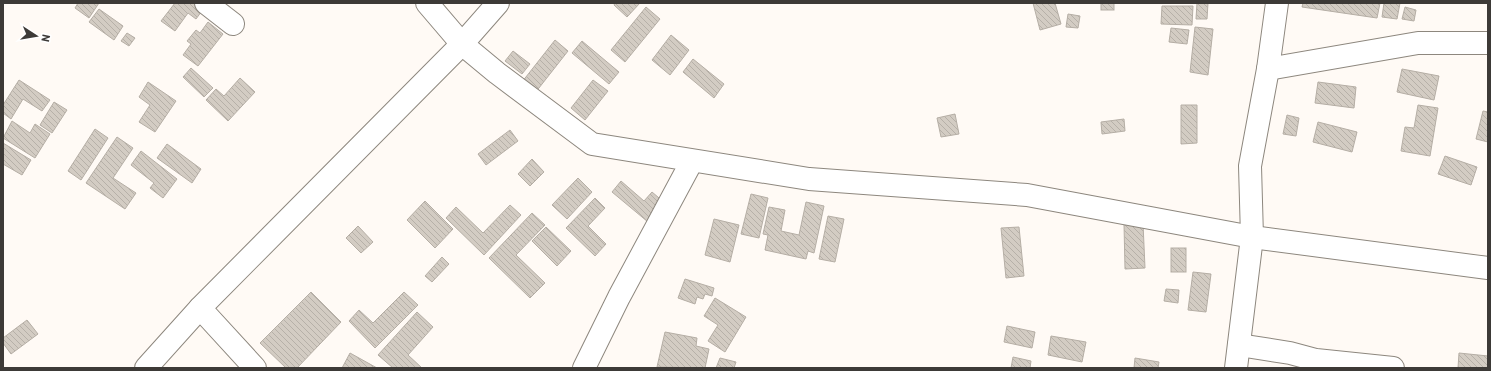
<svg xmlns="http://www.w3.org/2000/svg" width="1491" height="371" font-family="Barlow,sans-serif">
<defs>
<pattern id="building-back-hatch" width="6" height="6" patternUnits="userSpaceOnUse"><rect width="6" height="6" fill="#d3ccc3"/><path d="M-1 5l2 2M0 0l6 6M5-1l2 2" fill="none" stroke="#b6b0a8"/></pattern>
</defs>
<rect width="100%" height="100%" fill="#fffaf5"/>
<g fill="url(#building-back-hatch)" stroke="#b5aea5">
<path d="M78,3H99L89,18L75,8Z"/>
<path d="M175,3H198L204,8L196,19L188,13L175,31L161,21Z"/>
<path d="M615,3H640L627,17L614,5Z"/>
<path d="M1033,3H1055L1061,24L1040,30Z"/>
<rect x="1101" y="3" width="13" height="7"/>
<path d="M1197,3H1208L1207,19H1196Z"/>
<path d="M1303,3H1380L1377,18L1302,7Z"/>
<path d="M1384,3H1400L1397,19L1382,17Z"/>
<path d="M1162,6H1193L1192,25L1161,24Z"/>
<path d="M646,7L660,19L625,62L611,50Z"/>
<path d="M1405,7L1416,10L1414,21L1402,19Z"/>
<path d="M99,9L123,26L114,40L89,22Z"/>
<path d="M1068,14L1080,16L1078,28L1066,27Z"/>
<path d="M208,22L223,34L198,66L183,55L191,44L187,41L196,30L200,33Z"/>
<path d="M1195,27L1213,29L1208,75L1190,72Z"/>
<path d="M1171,28L1189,30L1187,44L1169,42Z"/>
<path d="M127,33L135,38L129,46L121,41Z"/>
<path d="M671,35L689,50L670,75L652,60Z"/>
<path d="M555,40L568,51L535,93L522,82Z"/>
<path d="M582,41L619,72L609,84L572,53Z"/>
<path d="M513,51L530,64L522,74L505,61Z"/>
<path d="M693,59L724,84L714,98L683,72Z"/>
<path d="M191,68L213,88L204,97L183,77Z"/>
<path d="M1402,69L1439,76L1434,100L1397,92Z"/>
<path d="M240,78L255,92L228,121L206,100L216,89L224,96Z"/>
<path d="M19,80L50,100L42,111L23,99L11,119L3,113V105Z"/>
<path d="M593,80L608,91L585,120L571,108Z"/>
<path d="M148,82L176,101L155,132L139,122L150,105L139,97Z"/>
<path d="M1318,82L1356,87L1354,108L1315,103Z"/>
<path d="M54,102L67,110L52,133L40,125Z"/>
<path d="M1181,105H1197V143L1181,144Z"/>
<path d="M1418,105L1438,108L1430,156L1401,151L1405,127L1414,128Z"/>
<path d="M1483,111L1488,112V142L1476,139Z"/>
<path d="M955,114L959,134L941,137L937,118Z"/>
<path d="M1287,115L1299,118L1296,136L1283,134Z"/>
<path d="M1124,119L1125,131L1102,134L1101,122Z"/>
<path d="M12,121L30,133L35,124L50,134L35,158L3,138Z"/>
<path d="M1318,122L1357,132L1352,152L1313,142Z"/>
<path d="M95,129L108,138L81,180L68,171Z"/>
<path d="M510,130L518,141L486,165L478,154Z"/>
<path d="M117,137L133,148L113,178L136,193L125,209L86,183Z"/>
<path d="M3,143L31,160L22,175L3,164Z"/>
<path d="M167,144L201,169L192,183L157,158Z"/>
<path d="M141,151L177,179L163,198L150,188L154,183L131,165Z"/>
<path d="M1445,156L1477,167L1471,185L1438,174Z"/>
<path d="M532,159L544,172L530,186L518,174Z"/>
<path d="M578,178L592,192L567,219L552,205Z"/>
<path d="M621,181L644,201L652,192L665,203L648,222L612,192Z"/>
<path d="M751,194L768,198L759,238L741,234Z"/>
<path d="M595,198L605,208L588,226L606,244L595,256L566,228Z"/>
<path d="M425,201L453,229L435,248L407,220Z"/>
<path d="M806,202L824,206L814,253L808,251L806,259L765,250L768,235L763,234L769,207L785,210L781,231L799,235Z"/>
<path d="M510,205L521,215L484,255L446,218L456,207L483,233Z"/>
<path d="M532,213L545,225L516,255L545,283L530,298L489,258Z"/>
<path d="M828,216L844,219L835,262L819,259Z"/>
<path d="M714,219L739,225L730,262L705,255Z"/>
<path d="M1143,223L1145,268L1125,269L1124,224Z"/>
<path d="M358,226L373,242L361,253L346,238Z"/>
<path d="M546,227L571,251L557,266L532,241Z"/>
<path d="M1019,227L1024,276L1006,278L1001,228Z"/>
<rect x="1171" y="248" width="15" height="24"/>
<path d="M442,257L449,264L432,282L425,276Z"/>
<path d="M1193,272L1211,274L1206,312L1188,310Z"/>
<path d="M685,279L714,288L712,296L705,294L703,299L697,297L695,304L678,298Z"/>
<path d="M1166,289L1179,290L1178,303L1164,301Z"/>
<path d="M311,292L341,322L297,368H286L260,343Z"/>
<path d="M404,292L418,305L375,348L349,321L359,310L373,323Z"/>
<path d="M715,298L746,317L725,352L708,341L718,325L704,316Z"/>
<path d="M417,312L433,327L408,355L422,368H393L378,355Z"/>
<path d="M27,320L38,334L11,354L3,343V338Z"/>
<path d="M1007,326L1035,332L1032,348L1004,342Z"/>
<path d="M665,332L697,338L696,346L709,349L705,368L657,367Z"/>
<path d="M1051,336L1086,342L1082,362L1048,355Z"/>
<path d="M350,353L377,368H342Z"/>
<path d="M1459,353L1488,356V368H1458Z"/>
<path d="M1013,357L1031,361L1030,368H1011Z"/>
<path d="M720,358L736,362L734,368H716Z"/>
<path d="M1135,358L1159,362L1158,368H1134Z"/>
</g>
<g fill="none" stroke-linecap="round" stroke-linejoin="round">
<defs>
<g id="minor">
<path d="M206,3L233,24"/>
<path d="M427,3L462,44L497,73L592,144L809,179L1027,195L1252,237L1488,268"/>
<path d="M1268,69L1418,43H1488"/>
<path d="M200,308L255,368"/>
<path d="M1239,345L1290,353L1316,360L1393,368"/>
<path d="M146,368L200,308L462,44L498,3"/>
<path d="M584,368L619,297L692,161"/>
<path d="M1236,368L1252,237L1250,166L1268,69L1277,3"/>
</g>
</defs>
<use href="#minor" stroke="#8d877e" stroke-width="24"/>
<use href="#minor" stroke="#fff" stroke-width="22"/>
</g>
<rect width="1491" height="371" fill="none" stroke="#3d3a37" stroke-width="8"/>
<g transform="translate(36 36) rotate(102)" stroke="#ffffff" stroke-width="3" paint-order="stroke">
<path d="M0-3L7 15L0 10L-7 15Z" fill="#3d3a37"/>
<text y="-6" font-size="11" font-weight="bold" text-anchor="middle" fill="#3d3a37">N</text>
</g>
</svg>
